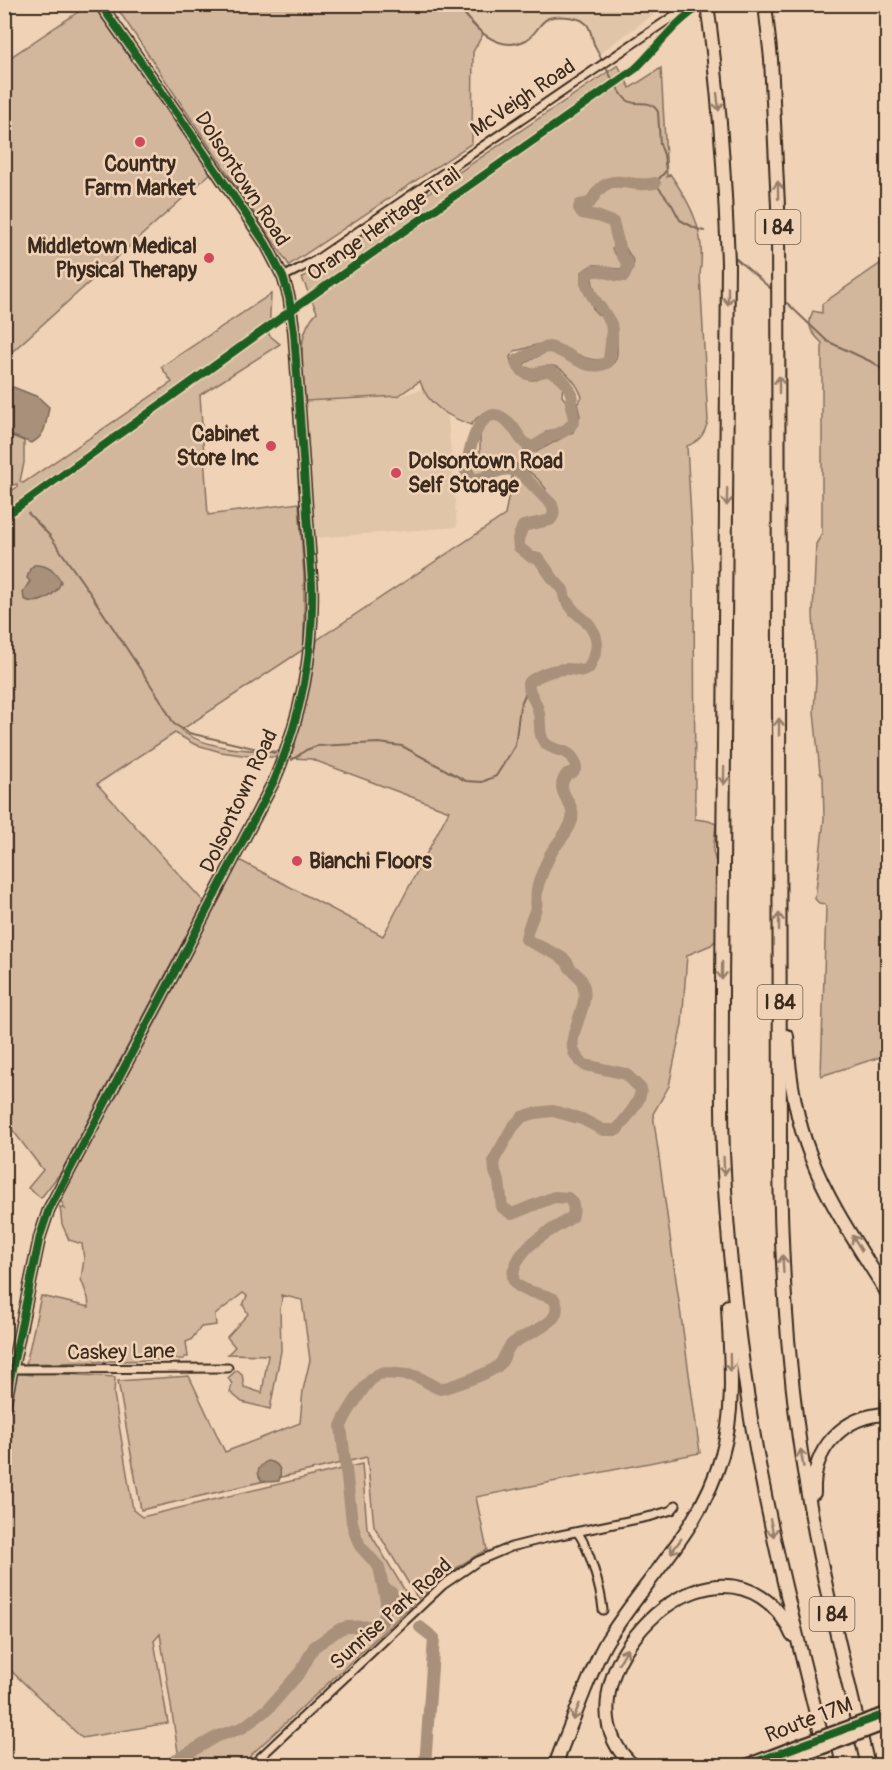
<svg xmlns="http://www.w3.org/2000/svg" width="892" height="1770" font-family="Pangolin,sans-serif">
<rect width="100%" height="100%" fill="#f0d3b6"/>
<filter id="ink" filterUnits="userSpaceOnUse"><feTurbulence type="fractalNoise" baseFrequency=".0167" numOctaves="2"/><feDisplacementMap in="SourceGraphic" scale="12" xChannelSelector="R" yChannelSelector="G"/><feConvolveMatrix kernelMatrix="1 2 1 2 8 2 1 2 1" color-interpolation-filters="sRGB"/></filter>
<g filter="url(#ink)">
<g fill="#e1c5a9">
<path d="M665,4V6L599,54L588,25L581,20L564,17L549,18L542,23L527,40L510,44L489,38L463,12L459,5Z"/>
<path d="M445,383L457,527L314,538L305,401L398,396Z"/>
</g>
<g fill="#d2b79d" stroke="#86705e" stroke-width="1.5">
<path d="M90,4L93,5L211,173L5,358V61Z"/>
<path d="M115,5H459L463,12L483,34L473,52L472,143L289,265Z"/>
<path d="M618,65L630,88L661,68L667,177L670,174C693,207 706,234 700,274L708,421C704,435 700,441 687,446L694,570L695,819L709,821L716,824L713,852L730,910L729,921L720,936L711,945L687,955L682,1024L669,1086L653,1114L700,1453L476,1497L487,1550C461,1563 439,1580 418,1599L374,1526L367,1457L141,1510L118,1381L189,1376L225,1452L300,1423L303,1390L310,1360L302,1300L281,1295L282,1300L280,1308L281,1351L270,1409L242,1402L230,1392L232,1384L228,1378L237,1370L242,1374L244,1387L262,1393L268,1355L228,1354L235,1347L227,1337L248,1314L243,1305L247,1296L243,1293L215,1315L216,1325L201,1327L191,1340L186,1342L188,1357H184V1359L26,1364L41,1296L89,1307L88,1298L81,1279L84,1259L82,1244L69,1240L62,1224L60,1207L65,1209L60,1199L166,1003L239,860L383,936L449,811L311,759L249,756L221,752L194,744L175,733L97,784L204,902L61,1172L41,1198L28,1188L43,1170L5,1120L4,496L17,487V484L5,487V433L24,441V463L20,481L23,483L172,382L161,367L271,294L269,335L280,344L200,395L208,515L299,503L304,577V649L181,730C209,752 258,750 292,752L309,688L317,640L505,515L513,471L537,494L546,489C538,478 521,461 506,463C495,464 487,474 475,474L471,468L474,457L480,452V433L482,425L487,421L493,419L504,423L518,443L525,450L536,452L573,432L580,416L577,404L582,397C577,383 563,364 547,366C534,368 537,372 523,366L525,363L548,351C566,358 619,391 617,347C616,338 619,329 614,320C611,316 607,313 605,310C598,300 593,287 591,275C611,268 622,297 634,262L622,242L612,249L623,265L621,269C604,270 598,257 582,272C578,285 585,292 591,303C593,307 592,307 595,312C598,315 604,318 606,321C612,330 606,345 607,355L604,359C583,364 570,346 551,343C541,341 526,350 514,351L510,357C511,367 521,380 532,380C535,380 538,378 541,377C551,374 557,378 563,385L562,396L568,404L571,421L564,428L547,431L536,443L529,442C513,421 494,393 471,425C449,417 427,405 420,381L398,396L305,401C303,373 294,334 317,312L302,278Z"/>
<path d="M887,259V1055L821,1076L826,907L825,904L819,903L815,899L824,819L823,777L820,773L814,712L816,679L813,613L816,544L822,534V343C811,332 806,327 813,311L822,313V304Z"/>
<path d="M5,1372L32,1375L33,1372L115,1377L114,1394L133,1510L142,1517L362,1464L367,1528L413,1604L251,1755L244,1765H180L160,1634L154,1641L168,1723L82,1738L8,1668L5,1667Z"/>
</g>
<g fill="#a8907a" stroke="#7c6755" stroke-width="1.5">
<path d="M13,387L38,397L49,407C46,422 46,437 31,443L5,433V392Z"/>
<path d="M34,565C46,564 56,571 61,582C56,596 37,607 24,599L23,592L30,581L27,578L30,569Z"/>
<path d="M267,1461C278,1462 283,1469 279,1481L270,1482L262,1481C255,1472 258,1467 267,1461Z"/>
</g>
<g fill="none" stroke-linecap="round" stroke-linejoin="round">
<g stroke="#7c6755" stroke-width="2">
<path d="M459,4C470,27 499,54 526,40C536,35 539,22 549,18C557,15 574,17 581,20C583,21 588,25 588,26C591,31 592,38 594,44C603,62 611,80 623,96C634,111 649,95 658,112L660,144L664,155L666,171L655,183L672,205L680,220L697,229L704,231"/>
<path d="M733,256L770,288"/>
<path d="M787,303L827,341L874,363L888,374"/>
<path d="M28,513L50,536L88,590L160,699L174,724L189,733L275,753"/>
<path d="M292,760L306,750L317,746L379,743L402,746L466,781L482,782L496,776L515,746L520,706L528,688"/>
</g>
<g stroke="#a8907a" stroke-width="12">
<path d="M388,1590L392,1593L394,1604L401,1611"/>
<path d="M420,1627L434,1638L425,1766"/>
<path d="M166,1766L218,1736L242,1728L268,1709L301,1671L314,1647L340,1629L347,1627L378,1626L382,1622L385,1615L386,1601L379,1567L360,1546L356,1536L352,1522L341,1426C346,1414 367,1379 379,1374C384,1372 409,1375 415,1376C424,1379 432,1386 440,1389C453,1386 492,1373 500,1364C505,1358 506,1349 512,1344C524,1333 568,1324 554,1299C543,1293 524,1293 515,1283C512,1279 513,1275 514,1270C521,1243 552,1231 572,1217C575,1210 574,1203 568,1198L554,1197L512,1214L502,1207L499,1181L495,1172L494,1160L512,1128L522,1117L535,1113L553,1111L582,1119L603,1130H617C625,1118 641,1103 641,1089L626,1074L585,1065C552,1042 597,1009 581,979C578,975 575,973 571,969C569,967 568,963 566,961C558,953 536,946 526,939C527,928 533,918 536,908C537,902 536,896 537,890C539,878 545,866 550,855C556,843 568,834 572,820C576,800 552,793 567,774L573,772L576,767C573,746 554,754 544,742C538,734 541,722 539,714C538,703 528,693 528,683C544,671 563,666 583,671L589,668L596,651L597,643L595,634L589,624L574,611L565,599L563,590L554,580L539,559L531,557L519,547L518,539L523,526L550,520C555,515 554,511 552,505L521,473C496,459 478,494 466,471C469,449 481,390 513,427C519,435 522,444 532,447C538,445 543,440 549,437C560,432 567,432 574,421C574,415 571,409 571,403C571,395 573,401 571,394C569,384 558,373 548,371C535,370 528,383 516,363L517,360C524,357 542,347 549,347C566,349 586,375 608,362C610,355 613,331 611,324C608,314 573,280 591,272C601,267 613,277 624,276L628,267L626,261L621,253L613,222L597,216L582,213L579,208L580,205L590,203C610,166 625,190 655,183"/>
</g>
<defs>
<g id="street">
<path d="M283,277L316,260L691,4"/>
<path d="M14,1369L228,1368"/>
<path d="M577,1532C589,1546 601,1590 603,1610"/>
<path d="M251,1766L443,1585L478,1561L511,1547L551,1537L652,1516L672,1510L676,1505"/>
</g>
<path id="secondary" d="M4,1408L40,1236L49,1209L170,981L274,781C301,718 314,652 312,584L294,332L289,297L283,277L266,244L181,119L100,4"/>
<g id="primary">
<path d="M875,1717L888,1713"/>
<path d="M878,1727L888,1724"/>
<path d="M745,1766L804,1743"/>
<path d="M776,1766L807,1754"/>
</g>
<g id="highway">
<path d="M707,4C719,90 725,176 728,263L722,988C722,1043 721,1098 723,1152C727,1242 737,1331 751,1419C770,1536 801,1651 829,1766"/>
<path d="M765,4L771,59L778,206L780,1161C781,1261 787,1360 802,1459C818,1563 844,1664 868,1766"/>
<path d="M787,1036C789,1077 796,1119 811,1157C829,1205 861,1250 888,1294"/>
<path d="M814,1493C812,1449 843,1415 888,1414"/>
<path d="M555,1766C564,1740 575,1715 585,1689C593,1671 599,1652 610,1636C649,1575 702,1527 722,1455C736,1407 730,1355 728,1306"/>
<path d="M634,1766C552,1697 678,1544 761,1597C775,1606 786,1620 792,1635"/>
</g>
</defs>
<use href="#street" stroke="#3b2a1e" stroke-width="11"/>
<use href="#secondary" stroke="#3b2a1e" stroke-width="14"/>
<use href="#primary" stroke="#3b2a1e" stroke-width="15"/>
<use href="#highway" stroke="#3b2a1e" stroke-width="16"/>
<use href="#street" stroke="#f0d3b6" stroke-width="7"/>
<use href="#secondary" stroke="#f0d3b6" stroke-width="9"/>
<use href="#primary" stroke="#f0d3b6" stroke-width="10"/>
<use href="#highway" stroke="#f0d3b6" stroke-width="12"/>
<defs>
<g id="primary-bridge">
<path d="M804,1743L875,1717"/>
<path d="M807,1754L878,1727"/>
</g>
</defs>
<use href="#primary-bridge" stroke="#3b2a1e" stroke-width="15" stroke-linecap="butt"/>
<use href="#primary-bridge" stroke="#f0d3b6" stroke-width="10"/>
<defs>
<g id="cycleway">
<path d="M4,517L300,304L635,69C658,47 675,20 704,4"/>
<path d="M4,1408L40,1236L49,1209L170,981L274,781C301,718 314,652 312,584L294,332L289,297L283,277L266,244L181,119L100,4"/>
<path d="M745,1766L888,1713"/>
</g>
</defs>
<use href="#cycleway" stroke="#f0d3b6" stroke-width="11"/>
<use href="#cycleway" stroke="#1b5e20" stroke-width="8"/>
</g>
<defs><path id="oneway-shaft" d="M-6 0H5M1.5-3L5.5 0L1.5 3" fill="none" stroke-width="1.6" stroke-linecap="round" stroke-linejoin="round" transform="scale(1.5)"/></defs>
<g stroke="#967e6a">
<use href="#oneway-shaft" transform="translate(718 102) rotate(84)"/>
<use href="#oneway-shaft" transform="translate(778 190) rotate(-91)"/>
<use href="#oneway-shaft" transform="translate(728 296) rotate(90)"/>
<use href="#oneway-shaft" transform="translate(779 385) rotate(-90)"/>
<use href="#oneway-shaft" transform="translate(727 497) rotate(91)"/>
<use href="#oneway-shaft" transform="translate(779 727) rotate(-90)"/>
<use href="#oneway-shaft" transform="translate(724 776) rotate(91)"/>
<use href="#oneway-shaft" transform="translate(779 922) rotate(-90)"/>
<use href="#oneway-shaft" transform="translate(722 971) rotate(91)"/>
<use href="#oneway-shaft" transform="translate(724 1166) rotate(87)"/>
<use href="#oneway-shaft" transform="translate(857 1243) rotate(-121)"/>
<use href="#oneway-shaft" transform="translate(783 1264) rotate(-93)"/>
<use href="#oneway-shaft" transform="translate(730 1363) rotate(89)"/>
<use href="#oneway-shaft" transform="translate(802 1458) rotate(-99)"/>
<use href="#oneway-shaft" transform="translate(772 1528) rotate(78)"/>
<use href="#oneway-shaft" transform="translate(676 1546) rotate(126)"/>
<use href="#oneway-shaft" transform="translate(623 1656) rotate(-60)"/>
<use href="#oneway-shaft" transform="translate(576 1712) rotate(113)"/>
</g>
</g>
<g fill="#d1495b" stroke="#f0d3b6" stroke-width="2">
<circle cx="140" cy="142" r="6"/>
<circle cx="209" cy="258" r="6"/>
<circle cx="271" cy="446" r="6"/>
<circle cx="396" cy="473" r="6"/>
<circle cx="297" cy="861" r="6"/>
</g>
<g text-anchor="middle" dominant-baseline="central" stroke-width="5" stroke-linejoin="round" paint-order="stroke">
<g fill="#f0d3b6" stroke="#715d4c" stroke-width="1.5">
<rect x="755.5" y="210" width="45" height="34" rx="4.5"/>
<rect x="757.5" y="985" width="45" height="34" rx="4.5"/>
<rect x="809.5" y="1597" width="45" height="34" rx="4.5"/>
</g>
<g font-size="20" font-weight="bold" fill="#3b2a1e">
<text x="778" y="227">I 84</text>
<text x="780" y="1002">I 84</text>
<text x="832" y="1614">I 84</text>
</g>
<g font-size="21" fill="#3b2a1e" stroke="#f0d3b6">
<text transform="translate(523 98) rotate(-34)">McVeigh Road</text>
<text transform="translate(242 179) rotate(57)">Dolsontown Road</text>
<text transform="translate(384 224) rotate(-35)">Orange Heritage Trail</text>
<text transform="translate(239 801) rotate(-65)">Dolsontown Road</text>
<text transform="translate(121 1352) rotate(-1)">Caskey Lane</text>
<text transform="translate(391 1614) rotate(-42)">Sunrise Park Road</text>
<text transform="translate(809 1720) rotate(-21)">Route 17M</text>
</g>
<g font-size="21" font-weight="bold" fill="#3b2a1e" stroke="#f0d3b6" text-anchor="end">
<text x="140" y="164" text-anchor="middle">Country<tspan x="140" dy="24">Farm Market</tspan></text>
<text x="197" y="246">Middletown Medical<tspan x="197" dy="24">Physical Therapy</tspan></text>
<text x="259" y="434">Cabinet<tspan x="259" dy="24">Store Inc</tspan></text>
<text x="408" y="461" text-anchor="start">Dolsontown Road<tspan x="408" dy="24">Self Storage</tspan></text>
<text x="309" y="861" text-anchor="start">Bianchi Floors</text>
</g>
</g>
<rect width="892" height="1770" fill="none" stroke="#f0d3b6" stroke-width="24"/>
<rect x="12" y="12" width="868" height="1746" fill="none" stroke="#3b2a1e" stroke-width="2" filter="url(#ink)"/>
</svg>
